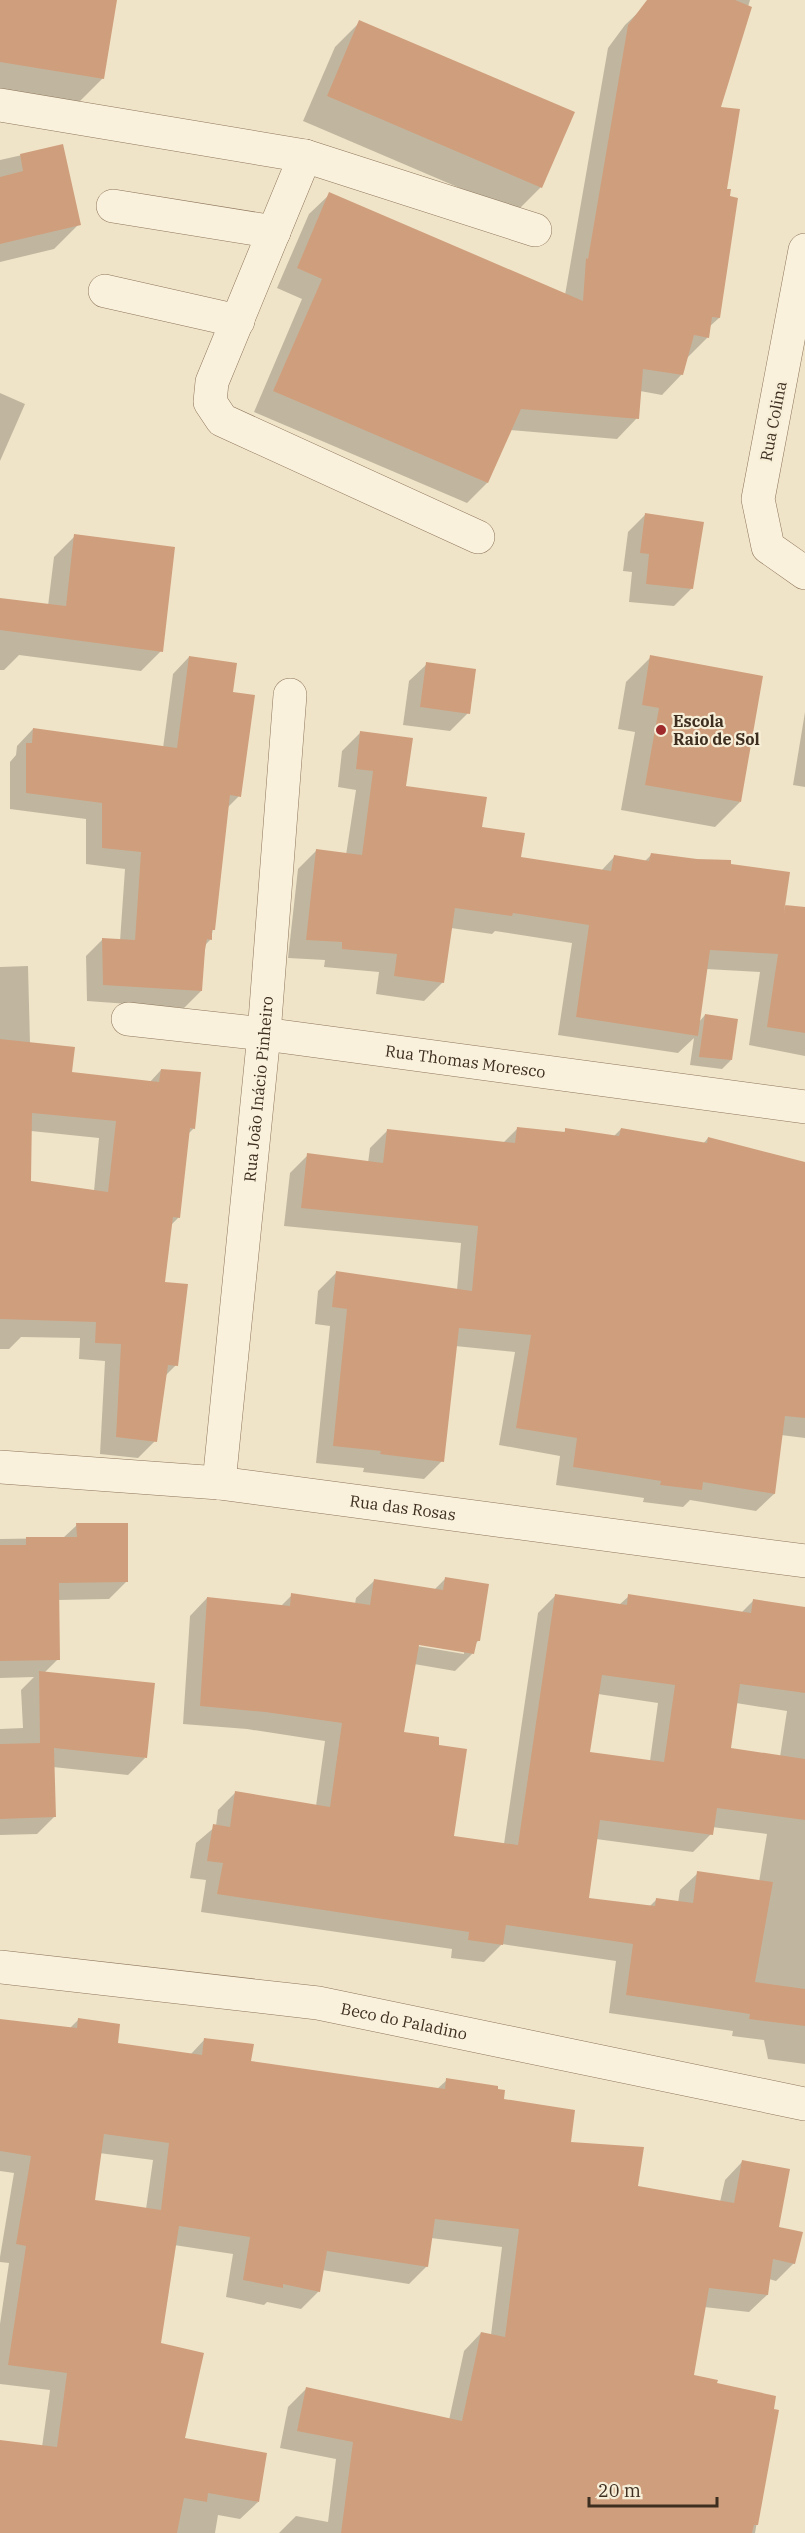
<svg xmlns="http://www.w3.org/2000/svg" width="805" height="2533" font-family="'IBM Plex Serif',serif">
<rect width="100%" height="100%" fill="#f0e4c8"/>
<g fill="#0003" fill-rule="evenodd">
<path d="M0,0H115L103,78L78,103L0,91Z"/>
<path d="M658,0H750L719,108L725,190L728,198L719,318L709,327L708,337L687,358L682,374L662,395L640,391L637,418L617,439L510,430L487,483L467,503L254,412L302,299L277,288L309,214L330,194L565,295L608,48L625,25L646,5Z"/>
<path d="M360,22L541,187L516,212L303,121L335,47Z"/>
<path d="M62,146L79,224L54,249L0,262V160Z"/>
<path d="M0,393L25,404L0,461Z"/>
<path d="M646,514L692,588L674,606L629,602L632,572L623,571L628,532Z"/>
<path d="M75,536L161,651L141,671L19,655L4,670H0V600L48,606L54,557Z"/>
<path d="M189,657L231,693L239,796L227,808L213,929L211,939L205,945L201,991L184,1008L87,1001L86,956L103,939L120,941L125,869L86,864V819L10,809V762L16,755L17,746L33,729L163,748L173,674Z"/>
<path d="M651,657L740,802L715,827L621,810L635,732L618,729L626,682Z"/>
<path d="M427,664L468,713L450,731L403,725L409,681Z"/>
<path d="M805,712V787L793,785Z"/>
<path d="M361,732L405,788L481,828L519,858L601,871L614,857L644,862L651,855L729,865L782,914L805,918V1056L749,1045L760,972L706,969L699,1022L705,1015L731,1060L722,1069L690,1065L694,1038L678,1053L558,1035L572,943L495,931L492,934L451,928L443,982L424,1001L376,994L379,972L324,967L325,960L288,958L298,869L316,851L346,855L356,790L338,787L342,751Z"/>
<path d="M28,966L30,1043L71,1073L149,1083L161,1070L194,1128L187,1135L179,1217L170,1226L163,1283L176,1365L164,1377L155,1441L138,1458L100,1454L105,1361L79,1359L80,1338L21,1337L9,1349H0V967ZM31,1131L99,1138L94,1191L30,1182Z"/>
<path d="M517,1129L563,1133L566,1130L614,1136L621,1129L703,1144L708,1138L805,1165V1438L781,1435L774,1494L756,1511L690,1500L683,1507L643,1502L644,1498L556,1485L560,1456L499,1445L515,1352L455,1346L442,1461L424,1479L363,1472L364,1468L316,1463L330,1326L315,1324L318,1291L336,1273L457,1290L461,1243L284,1226L290,1173L308,1155L368,1163L370,1148L388,1130L503,1143Z"/>
<path d="M77,1525L126,1582L109,1599L58,1600V1659L44,1673L145,1758L128,1775L53,1767L55,1816L37,1834L0,1835V1729L23,1728L21,1690L34,1677L0,1678V1539L63,1538Z"/>
<path d="M446,1578L479,1640L474,1645L473,1653L455,1671L414,1664L402,1733L452,1837L504,1844L538,1613L556,1595L619,1605L629,1596L741,1613L753,1601L805,1608V2064L768,2059L764,2040L732,2036L733,2031L609,2013L616,1961L502,1944L484,1962L451,1958L452,1949L201,1912L206,1880L190,1878L196,1843L216,1826L218,1810L236,1792L316,1806L325,1741L247,1729L183,1724L190,1616L207,1598L280,1607L292,1595L355,1604L356,1598L374,1581L434,1590ZM412,1642L464,1651V1654L411,1645ZM598,1694L658,1703L650,1761L588,1753ZM736,1703L787,1711L780,1757L729,1749ZM712,1827L767,1834L759,1882L698,1873L680,1890L678,1903L657,1899L649,1907L587,1899L596,1839L693,1852L711,1834Z"/>
<path d="M79,2019L116,2045L190,2055L205,2039L249,2063L437,2089L447,2080L502,2100L636,2188L720,2202L725,2180L742,2162L794,2263L776,2281L769,2279L767,2295L749,2312L704,2307L693,2376L777,2411L755,2533H279L296,2516L328,2522L336,2459L280,2448L288,2407L306,2389L449,2420L464,2351L481,2333L491,2335L502,2247L431,2238L427,2266L409,2284L322,2270L319,2291L301,2309L267,2302L264,2305L226,2297L233,2254L174,2245L159,2344L183,2439L258,2502L240,2519L218,2515L215,2533H0V2442L42,2447L50,2390L0,2384V2324L9,2263L0,2262V2257L14,2173L0,2171V2020L69,2029ZM99,2153L153,2160L146,2209L93,2202Z"/>
</g>
<g fill="#cf9f7d" fill-rule="evenodd">
<path d="M0,0H117L104,79L0,62Z"/>
<path d="M647,0H735L752,7L721,107L740,109L727,189H731L730,196L738,198L720,318L712,317L709,338L694,335L683,375L643,369L639,419L521,409L488,483L273,391L322,279L297,268L329,192L583,301L586,258L588,259L628,25Z"/>
<path d="M359,20L575,112L542,188L327,96Z"/>
<path d="M63,144L81,225L0,244V177L23,171L20,154Z"/>
<path d="M645,513L704,522L693,589L646,584L649,554L640,553Z"/>
<path d="M74,534L175,547L163,652L0,630V598L66,606Z"/>
<path d="M650,655L763,676L741,802L645,785L659,708L642,705Z"/>
<path d="M189,656L237,663L233,692L255,695L241,797L230,795L215,930H212V940L207,939L205,950L202,991L103,985L102,938L135,940L141,852L102,848V803L26,793V743H32L33,728L177,748Z"/>
<path d="M426,662L476,669L470,714L420,707Z"/>
<path d="M360,731L413,738L406,786L487,797L482,827L525,833L521,857L611,871L614,855L649,861L651,853L697,859L731,860V864L790,872L784,913L785,905L805,907V1033L767,1027L778,954L710,950L698,1036L576,1017L589,925L513,913L512,916L455,908L444,983L394,976L397,954L342,949V942L306,940L316,849L362,855L373,771L356,769Z"/>
<path d="M705,1014L738,1019L732,1060L699,1057Z"/>
<path d="M0,1039L75,1047L72,1072L159,1082L161,1069L201,1072L195,1129L190,1128L180,1218L173,1217L165,1282L188,1284L178,1366L168,1365L157,1442L116,1437L121,1344L95,1343L96,1322L0,1319ZM32,1113L116,1121L108,1192L31,1181Z"/>
<path d="M517,1127L565,1132V1128L619,1136L621,1128L707,1143L708,1137L805,1162V1418L785,1416L775,1494L703,1482L702,1490L660,1485L661,1481L573,1467L577,1438L516,1428L531,1335L459,1328L444,1462L380,1454L381,1451L333,1446L347,1309L332,1307L336,1271L472,1291L478,1226L301,1208L307,1153L383,1163L387,1129L515,1143Z"/>
<path d="M76,1523H128V1582L59,1583L60,1660L0,1661V1545H26V1537H77Z"/>
<path d="M445,1577L489,1584L480,1641H477L474,1654L419,1645L404,1732L439,1737V1745L467,1749L454,1836L518,1845L555,1594L627,1605L628,1594L751,1613L753,1599L805,1607V1693L740,1684L731,1748L805,1759V1820L717,1808L713,1835L600,1820L589,1898L655,1906L656,1898L693,1903L697,1871L773,1882L755,1982L805,1989V2026L749,2019L750,2014L626,1995L633,1944L506,1925L503,1945L468,1940L469,1932L217,1894L223,1863L207,1861L213,1824L230,1827L235,1791L330,1807L342,1723L265,1712L200,1706L207,1597L290,1606L291,1593L370,1605L374,1579L443,1590ZM602,1675L675,1685L664,1762L590,1752Z"/>
<path d="M39,1671L155,1683L147,1758L54,1748L56,1817L0,1819V1744L40,1743Z"/>
<path d="M78,2018L120,2024L118,2043L202,2055L204,2038L254,2044L251,2061L445,2089L446,2078L498,2086V2089L505,2090L504,2099L575,2110L571,2142L644,2147L638,2186L734,2203L742,2160L790,2169L779,2227L803,2232L795,2264L773,2259L768,2295L709,2288L694,2375L718,2380L717,2383L776,2396L774,2409L779,2410L758,2525H754L752,2533H341L353,2442L297,2431L306,2387L462,2421L481,2332L505,2337L519,2229L435,2219L428,2267L327,2251L320,2292L283,2284V2288L243,2280L250,2237L179,2226L161,2343L204,2353L185,2438L267,2453L259,2502L208,2493L207,2502L184,2498L177,2533H0V2440L57,2447L67,2373L8,2365L26,2246L16,2244L31,2156L0,2151V2019L77,2028ZM104,2134L169,2143L161,2210L95,2200Z"/>
</g>
<g fill="none" stroke-linecap="round" stroke-linejoin="round">
<defs>
<g id="minor">
<path d="M0,105L305,156L535,230"/>
<path d="M305,156L212,382L210,402L222,420L478,537"/>
<path d="M113,206L274,232"/>
<path d="M805,250L758,499L768,547L805,573"/>
<path d="M105,291L238,321"/>
<path id="s1" d="M128,1019L264,1034L805,1107"/>
<path id="s2" d="M0,1467L219,1483L805,1561"/>
<path id="s3" d="M219,1483L264,1034L290,695"/>
<path id="s4" d="M0,1967L318,2003L805,2104"/>
</g>
</defs>
<use href="#minor" stroke="#8d765c" stroke-width="34"/>
<use href="#minor" stroke="#faf1dc" stroke-width="33"/>
</g>
<circle fill="#9e2a2b" stroke="#f7eed8" stroke-width="2" cx="661" cy="730" r="6"/>
<g text-anchor="middle" dominant-baseline="central" stroke-width="4.5" stroke-linejoin="round" paint-order="stroke">
<g font-size="16" fill="#3d2e20" stroke="#f7eed8">
<text transform="translate(773 421) rotate(-79)">Rua Colina</text>
<text stroke="none"><textPath href="#s1" startOffset="340">Rua Thomas Moresco</textPath></text>
<text stroke="none"><textPath href="#s3" startOffset="396">Rua João Inácio Pinheiro</textPath></text>
<text stroke="none"><textPath href="#s2" startOffset="405">Rua das Rosas</textPath></text>
<text stroke="none"><textPath href="#s4" startOffset="408">Beco do Paladino</textPath></text>
</g>
<g font-size="16" font-weight="bold" fill="#3d2e20" stroke="#f7eed8" text-anchor="start">
<text x="673" y="721">Escola<tspan x="673" dy="18">Raio de Sol</tspan></text>
</g>
</g>
<path d="M589 2497v9h128v-9" fill="none" stroke="#3d2e20" stroke-width="3"/>
<text x="598" y="2497" font-size="18" fill="#3d2e20" stroke="#f7eed8" stroke-width="4.5" paint-order="stroke">20 m</text>
</svg>
